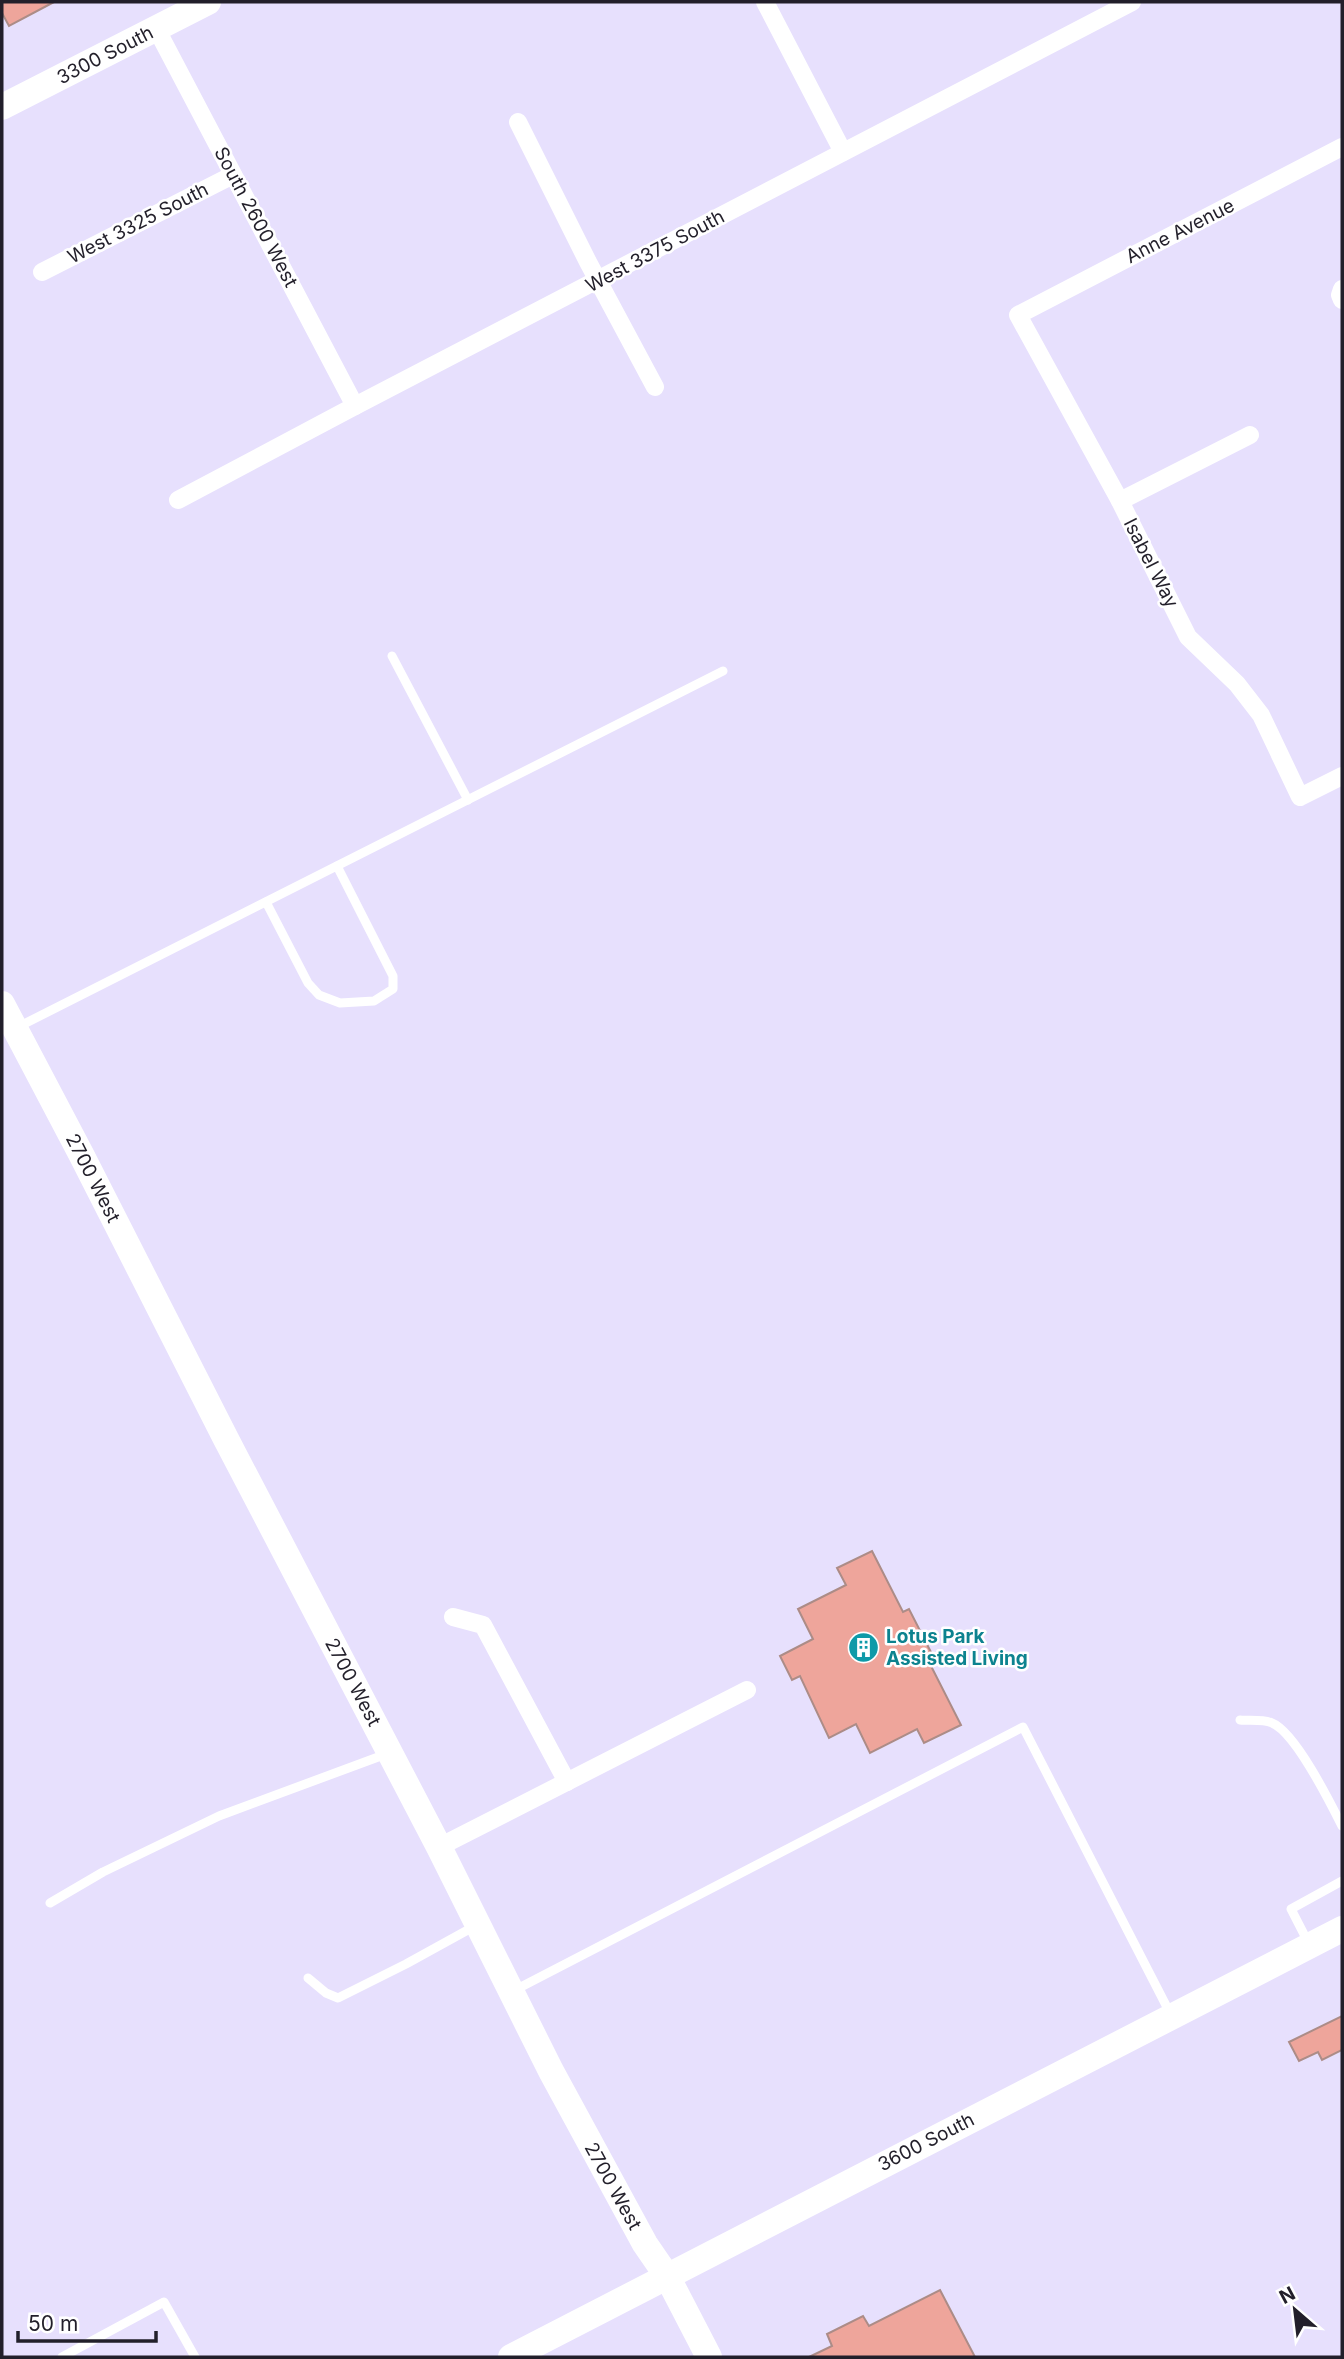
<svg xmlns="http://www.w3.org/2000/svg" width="1344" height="2359" font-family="Inter,sans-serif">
<rect width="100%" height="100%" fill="#e7e0fd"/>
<g fill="#eea59b" stroke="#ac8c87" stroke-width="2">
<path d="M2,2H54L9,26L2,13Z"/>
<path d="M872,1551L903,1612L909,1609L936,1662L930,1664L961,1725L924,1743L917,1729L870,1753L856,1724L829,1738L800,1676L792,1680L780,1656L813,1639L798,1609L846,1585L837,1568Z"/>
<path d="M1342,2016V2050L1322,2060L1318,2052L1299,2061L1289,2042Z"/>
<path d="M940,2290L975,2357H809L832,2346L827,2334L863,2316L869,2326Z"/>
</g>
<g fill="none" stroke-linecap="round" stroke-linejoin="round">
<g stroke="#fff" stroke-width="9">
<path d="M392,656L468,800"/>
<path d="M266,902L308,983L319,995L340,1003L374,1001L393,989V976L337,866"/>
<path d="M16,1028L723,671"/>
<path d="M1240,1720C1250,1721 1263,1719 1272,1723C1295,1732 1330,1802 1342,1826"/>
<path d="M50,1903L103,1872L219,1816L389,1753"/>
<path d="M1309,1944L1291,1909L1342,1881"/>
<path d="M308,1978L326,1993L338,1998L406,1964L475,1926"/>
<path d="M515,1990L1023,1727L1171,2015"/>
<path d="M62,2357L164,2302L195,2357"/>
</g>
<g stroke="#fff" stroke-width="18">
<path d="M765,2L843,152"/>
<path d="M156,28L355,406"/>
<path d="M518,122L588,262L655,387"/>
<path d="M1342,147L1018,315L1120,501L1188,637L1237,684L1261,715L1300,797L1342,776"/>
<path d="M42,272L233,175"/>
<path d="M1342,289L1340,295L1342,300"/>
<path d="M178,500L355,406L1132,2"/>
<path d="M1120,501L1250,435"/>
<path d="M453,1617L483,1625L567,1782"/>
<path d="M439,1847L747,1690"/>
</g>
<g stroke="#fff" stroke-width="26">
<path d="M2,107L208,2"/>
<path d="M2,1004L81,1154L226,1439L439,1847L551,2071L645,2244L667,2276L709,2357"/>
<path d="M511,2357L1342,1929"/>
</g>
</g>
<defs>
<symbol id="building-disc" viewBox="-11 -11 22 22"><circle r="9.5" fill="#0f9aa8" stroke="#fff"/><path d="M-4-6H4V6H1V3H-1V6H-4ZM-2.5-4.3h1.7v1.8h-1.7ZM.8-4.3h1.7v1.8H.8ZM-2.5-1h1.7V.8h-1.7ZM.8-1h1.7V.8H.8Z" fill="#fff"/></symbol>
</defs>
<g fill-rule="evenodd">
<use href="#building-disc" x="846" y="1630" width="35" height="35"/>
</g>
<g text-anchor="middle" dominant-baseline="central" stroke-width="5" stroke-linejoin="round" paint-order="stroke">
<g font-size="19" fill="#221f2a" stroke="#fff">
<text transform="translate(105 55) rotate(-27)">3300 South</text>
<text transform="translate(256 217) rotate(62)">South 2600 West</text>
<text transform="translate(138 223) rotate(-27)">West 3325 South</text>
<text transform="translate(1180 231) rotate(-27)">Anne Avenue</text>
<text transform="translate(655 251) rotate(-28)">West 3375 South</text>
<text transform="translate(1151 563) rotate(63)">Isabel Way</text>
<text transform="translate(93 1178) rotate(63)">2700 West</text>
<text transform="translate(353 1682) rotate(62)">2700 West</text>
<text transform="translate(926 2142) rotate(-27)">3600 South</text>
<text transform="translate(613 2186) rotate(61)">2700 West</text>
</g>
<g font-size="19" font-weight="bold" fill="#0d838f" stroke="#fff" text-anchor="start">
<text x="886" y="1636">Lotus Park<tspan x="886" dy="22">Assisted Living</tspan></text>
</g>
</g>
<rect width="1344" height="2359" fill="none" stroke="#221f2a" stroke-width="7"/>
<g transform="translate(1295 2310) rotate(332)" stroke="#ffffff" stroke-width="5" paint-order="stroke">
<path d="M0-5L12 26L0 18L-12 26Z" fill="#221f2a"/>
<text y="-10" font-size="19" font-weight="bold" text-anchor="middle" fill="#221f2a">N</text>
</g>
<path d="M18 2331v10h138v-10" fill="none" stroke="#221f2a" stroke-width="3.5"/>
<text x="28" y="2331" font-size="21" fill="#221f2a" stroke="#ffffff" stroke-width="5" paint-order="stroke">50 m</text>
</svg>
